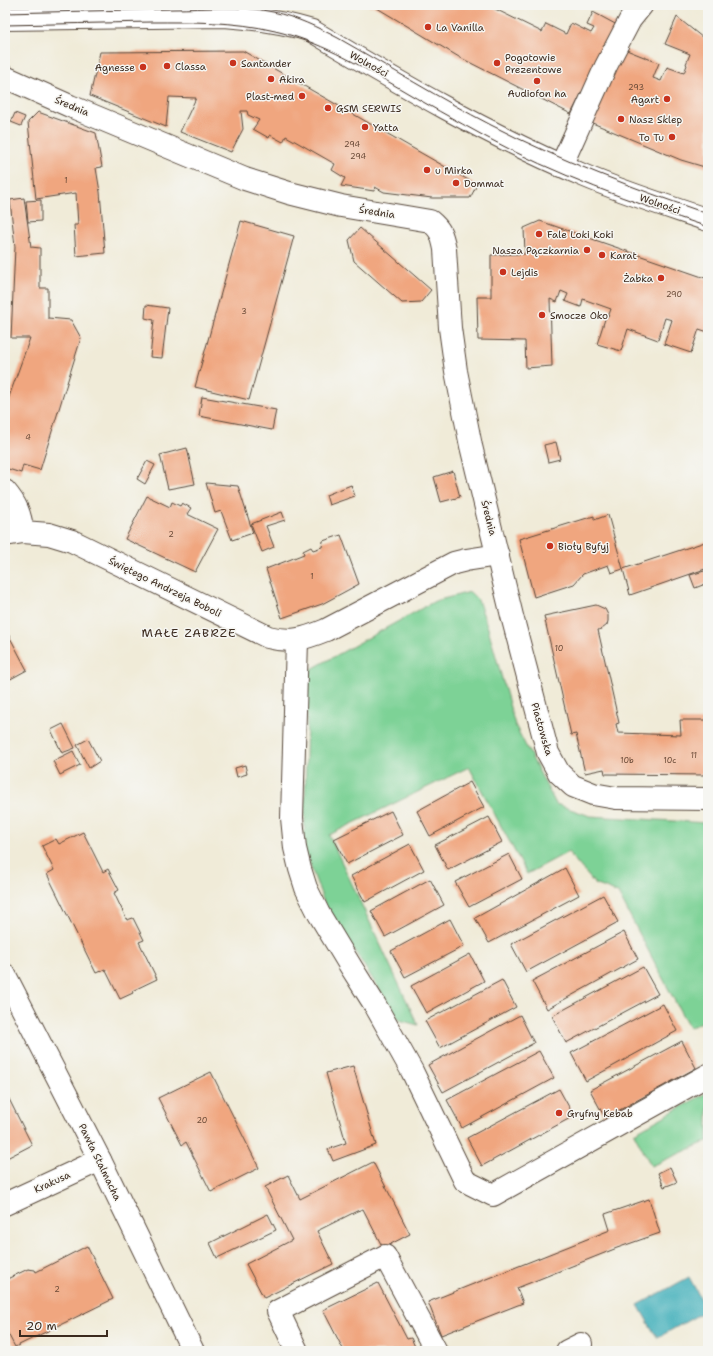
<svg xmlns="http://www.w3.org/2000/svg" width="713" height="1356" font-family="'Shantell Sans',sans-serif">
<rect width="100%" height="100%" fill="#f6f6f2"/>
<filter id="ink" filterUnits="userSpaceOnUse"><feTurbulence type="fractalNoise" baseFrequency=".025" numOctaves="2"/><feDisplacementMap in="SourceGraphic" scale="8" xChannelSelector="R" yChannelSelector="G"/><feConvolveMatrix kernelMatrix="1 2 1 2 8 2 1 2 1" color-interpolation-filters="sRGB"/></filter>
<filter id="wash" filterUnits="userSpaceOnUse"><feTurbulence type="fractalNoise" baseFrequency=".012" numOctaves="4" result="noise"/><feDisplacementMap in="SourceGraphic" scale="16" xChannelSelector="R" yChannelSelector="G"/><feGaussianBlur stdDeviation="0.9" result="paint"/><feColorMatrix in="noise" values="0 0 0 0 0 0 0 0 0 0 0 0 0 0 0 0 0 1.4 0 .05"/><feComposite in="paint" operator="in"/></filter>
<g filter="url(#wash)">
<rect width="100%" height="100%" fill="#f0ebd8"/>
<g fill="#7dd296" stroke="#5c7e5a">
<path d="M604,5H631L625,15Z"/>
<path d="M470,592L478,600L488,628L515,725L556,804L590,816L708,823V1019L689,1028L618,893L595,884L568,852L527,874L469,767L329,835L418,1025L399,1020L325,905L304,849L308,671L435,601Z"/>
<path d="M708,1092V1141L651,1166L634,1133Z"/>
</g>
<path fill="#40afba" stroke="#3e6c6c" d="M689,1277L707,1310L657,1338L638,1305Z"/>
<g id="blocks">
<g fill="#f0a67f">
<path d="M368,5H490L489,6L542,32L546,24L566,34L571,23L591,33L594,28L587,25L593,12L619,26L598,60L571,114L459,57L372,5L371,7Z"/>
<path d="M677,17L708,42V168L681,160L590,122L624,49L659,63L653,78L661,81L667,67L684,73L687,65L686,64L690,54L665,44Z"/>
<path d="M243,51L477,185L470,198H432L384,192L375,187L374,191L341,186L345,178L332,170L335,164L286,136L283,142L270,135L269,138L253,129L259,120L248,115L247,111H241L243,129L231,152L180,132L196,98L169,97L166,127L90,96L100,52Z"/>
<path d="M38,112L96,133L102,167L96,168L100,192L105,253L76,256L74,225H78L76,193L36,199L28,122Z"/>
<path d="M15,113L25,117L21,126L11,122Z"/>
<path d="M24,198L31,247L40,248V288H48V318L71,320L81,338L40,470L23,465L21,473L5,468V408L30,338H11L15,247L10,200Z"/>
<path d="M41,200V221L28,222L26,201Z"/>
<path d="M241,221L294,236L249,400L195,387Z"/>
<path d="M540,221L708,279V332L699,329L691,353L664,344L672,320L665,318L658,340L628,329L621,351L597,344L606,316L608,317L611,309L583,299L581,307L565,301L568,294L561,291L557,302L550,299L552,366L526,368L525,341L478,340L477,297H491V255L525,254L524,228Z"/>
<path d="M360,228L431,290L421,302L402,303L354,261L349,240Z"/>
<path d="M146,305L168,308L162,358L150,357L154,320L145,318Z"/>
<path d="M202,397L276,410L272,430L199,416Z"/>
<path d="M556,442L560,459L548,462L544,445Z"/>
<path d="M187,448L195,484L168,489L160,455Z"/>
<path d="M147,461L155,465L145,484L137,479Z"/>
<path d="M453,471L460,497L441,502L434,477Z"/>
<path d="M206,483L238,486L253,533L232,540L221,511L215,513Z"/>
<path d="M351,485L355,496L329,505L326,495Z"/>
<path d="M147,496L170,507L172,502L180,506L182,503L191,508L187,514L218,529L195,572L125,539Z"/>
<path d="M282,512L285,520L266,526L274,547L262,552L251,524Z"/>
<path d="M608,515L623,569L611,573L608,565L583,574L574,584L534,597L519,539L594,516V520Z"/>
<path d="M341,535L359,584L322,604L282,618L266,569L304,554L303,551L311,547L313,550L322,547L323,541Z"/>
<path d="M708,541V568L630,595L623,569Z"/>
<path d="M708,570V583L695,588L690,575Z"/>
<path d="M596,605L605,609L608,615V621L607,625L602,629L598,630L619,723L616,724L618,733L681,735L680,720H708V775L605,774L604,769L585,773L576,734L571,735L544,616Z"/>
<path d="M5,628L27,670L5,682Z"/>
<path d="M63,724L75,748L62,753L51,730Z"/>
<path d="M88,739L100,761L89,768L77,745Z"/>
<path d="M73,751L80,765L60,775L53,761Z"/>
<path d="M245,765L247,774L237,777L235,768Z"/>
<path d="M470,782L484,807L430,836L417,811Z"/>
<path d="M391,811L403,835L347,864L334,839Z"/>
<path d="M489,817L502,842L448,870L435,845Z"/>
<path d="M83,832L103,872L108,869L119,890L114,893L127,920L133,918L144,940L139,942L157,979L132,991L133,993L120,999L105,969L96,973L47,874L54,870L42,846L56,839L59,844Z"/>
<path d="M410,844L424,870L365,902L351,876Z"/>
<path d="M509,854L522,879L469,907L455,882Z"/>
<path d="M565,868L579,895L489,943L475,918Z"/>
<path d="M430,879L444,905L385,937L371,911Z"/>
<path d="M603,895L618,922L526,972L511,944Z"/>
<path d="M450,919L464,946L405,977L391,951Z"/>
<path d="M624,932L638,959L547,1009L532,981Z"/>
<path d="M470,954L484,981L426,1013L411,986Z"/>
<path d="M643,967L658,994L566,1043L552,1016Z"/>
<path d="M502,980L516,1007L440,1048L425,1021Z"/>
<path d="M663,1004L677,1031L586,1081L571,1053Z"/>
<path d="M520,1015L534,1043L443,1092L428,1065Z"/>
<path d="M682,1041L696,1068L605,1118L590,1090Z"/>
<path d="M539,1051L554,1078L462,1128L447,1100Z"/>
<path d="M353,1066L376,1145L333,1161L328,1149L346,1143L326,1073Z"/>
<path d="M211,1072L259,1168L211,1192L186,1142L182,1145L158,1098Z"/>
<path d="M559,1089L574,1116L482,1166L467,1138Z"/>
<path d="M5,1091L32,1145L5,1159Z"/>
<path d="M373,1162L410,1234L383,1248L363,1209L357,1211L317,1231L333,1264L264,1298L246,1264L292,1240L265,1187L288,1175L300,1199Z"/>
<path d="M670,1167L677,1182L664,1187L658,1173Z"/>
<path d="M649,1199L660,1233L617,1248L517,1288L523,1303L441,1335L428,1302L610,1230L605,1214Z"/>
<path d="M268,1214L276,1230L217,1258L210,1243Z"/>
<path d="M87,1246L113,1299L15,1347L5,1328V1280L28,1269L35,1270L36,1272Z"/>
<path d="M378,1283L407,1339L411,1338L417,1351H344L323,1310Z"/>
</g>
</g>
</g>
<g filter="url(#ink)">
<use href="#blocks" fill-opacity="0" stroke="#56473a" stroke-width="1"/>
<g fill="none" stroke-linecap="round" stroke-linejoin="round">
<defs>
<g id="minor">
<path d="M5,19L224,16C254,18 283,22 312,31C401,84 490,136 585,176C625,193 667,206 708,220"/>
<path d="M5,77L70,106L245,179L289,193L341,206L430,221C441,230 442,235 445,249L450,328L456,371L471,446L512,616L548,753L559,773L573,786L593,794L616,798L708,799"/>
<path d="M561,166L606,66L630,20L642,5"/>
<path d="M5,491C17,505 20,514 23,532"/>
<path d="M5,535L23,532L49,534L72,541L268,637C291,643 304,639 326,630L454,563L466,560L498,555"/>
<path d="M297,640L292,818L295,848L300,869L306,888L319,914L351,967L375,1005L412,1071L465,1181L493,1195L708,1075"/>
<path d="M5,975L100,1160L193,1351"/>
<path d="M5,1204L100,1160"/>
<path d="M297,1351L278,1311L385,1256L436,1351"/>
<path d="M567,1351L581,1344"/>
</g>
</defs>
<use href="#minor" stroke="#56473a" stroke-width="24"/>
<use href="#minor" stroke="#fff" stroke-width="22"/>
<g stroke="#3b2a1e" stroke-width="1">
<path d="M5,13C61,12 117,10 173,9C205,9 241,5 273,12C296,17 317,27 338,38C389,67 439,98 491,125C561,161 634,188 708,214"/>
<path d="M5,25C54,24 103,23 151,22C193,22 234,21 275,31C318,41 356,63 394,85C424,103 455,120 486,137C556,175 632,202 708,227"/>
</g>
</g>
</g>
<g fill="#c8321e" stroke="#f6f6f2" stroke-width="1.5">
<circle cx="428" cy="27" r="4"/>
<circle cx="233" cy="63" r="4"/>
<circle cx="497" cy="63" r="4"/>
<circle cx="167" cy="66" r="4"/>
<circle cx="143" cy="67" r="4"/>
<circle cx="271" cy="79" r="4"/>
<circle cx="537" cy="81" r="4"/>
<circle cx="302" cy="96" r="4"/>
<circle cx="667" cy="99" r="4"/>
<circle cx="328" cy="108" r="4"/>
<circle cx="621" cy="119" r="4"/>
<circle cx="365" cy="127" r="4"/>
<circle cx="672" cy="137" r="4"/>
<circle cx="427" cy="170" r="4"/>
<circle cx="456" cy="183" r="4"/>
<circle cx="539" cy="234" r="4"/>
<circle cx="587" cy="250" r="4"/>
<circle cx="602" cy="255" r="4"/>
<circle cx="503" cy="272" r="4"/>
<circle cx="661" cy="278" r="4"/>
<circle cx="542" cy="315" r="4"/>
<circle cx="550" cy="546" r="4"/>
<circle cx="559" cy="1113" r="4"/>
</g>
<g text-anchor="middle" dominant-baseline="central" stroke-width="3" stroke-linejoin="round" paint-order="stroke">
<g font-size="8" fill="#684936">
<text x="636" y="87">293</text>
<text x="352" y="144">294</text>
<text x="358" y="156">294</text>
<text x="66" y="180">1</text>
<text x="674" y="294">290</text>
<text x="244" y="311">3</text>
<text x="28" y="437">4</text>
<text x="171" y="534">2</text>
<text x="312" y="576">1</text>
<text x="559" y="648">10</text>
<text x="694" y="755">11</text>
<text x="627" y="760">10b</text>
<text x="670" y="760">10c</text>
<text x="202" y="1120">20</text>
<text x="57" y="1289">2</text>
</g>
<g font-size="10" fill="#3b2a1e" stroke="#f6f6f2" text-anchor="start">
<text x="436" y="27">La Vanilla</text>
<text x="505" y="57">Pogotowie<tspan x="505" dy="12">Prezentowe</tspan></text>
<text x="241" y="63">Santander</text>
<text x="175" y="66">Classa</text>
<text x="135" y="67" text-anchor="end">Agnesse</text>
<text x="279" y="79">Akira</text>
<text x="537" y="93" text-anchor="middle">Audiofon ha</text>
<text x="294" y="96" text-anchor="end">Plast-med</text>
<text x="659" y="99" text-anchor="end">Agart</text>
<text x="336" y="108">GSM SERWIS</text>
<text x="629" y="119">Nasz Sklep</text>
<text x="373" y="127">Yatta</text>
<text x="664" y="137" text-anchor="end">To Tu</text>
<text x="435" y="170">u Mirka</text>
<text x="464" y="183">Dommat</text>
<text x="547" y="234">Fale Loki Koki</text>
<text x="579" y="250" text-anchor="end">Nasza Pączkarnia</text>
<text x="610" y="255">Karat</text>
<text x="511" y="272">Lejdis</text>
<text x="653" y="278" text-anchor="end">Żabka</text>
<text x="550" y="315">Smocze Oko</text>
<text x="558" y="546">Bioły Byfyj</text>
<text x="567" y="1113">Gryfny Kebab</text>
</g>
<g font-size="10" fill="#3b2a1e" stroke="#f6f6f2">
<text transform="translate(369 64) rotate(29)">Wolności</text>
<text transform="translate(72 106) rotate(23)">Średnia</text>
<text transform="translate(660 204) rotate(19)">Wolności</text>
<text transform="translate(377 212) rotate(9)">Średnia</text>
<text transform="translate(489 518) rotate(76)">Średnia</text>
<text transform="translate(165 587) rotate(26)">Świętego Andrzeja Boboli</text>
<text transform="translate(542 729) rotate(74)">Piastowska</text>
<text transform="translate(100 1162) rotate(64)">Pawła Stalmacha</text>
<text transform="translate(52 1182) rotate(-25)">Krakusa</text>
</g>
<g font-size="12" letter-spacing="1" fill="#3b2a1e" stroke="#f6f6f2">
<text x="189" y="633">MAŁE ZABRZE</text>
</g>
</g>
<rect width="713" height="1356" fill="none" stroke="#f6f6f2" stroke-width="20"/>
<path d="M20 1330v6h87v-6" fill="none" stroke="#3b2a1e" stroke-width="2"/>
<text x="26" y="1330" font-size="12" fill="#3b2a1e" stroke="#f6f6f2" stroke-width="3" paint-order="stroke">20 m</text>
</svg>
